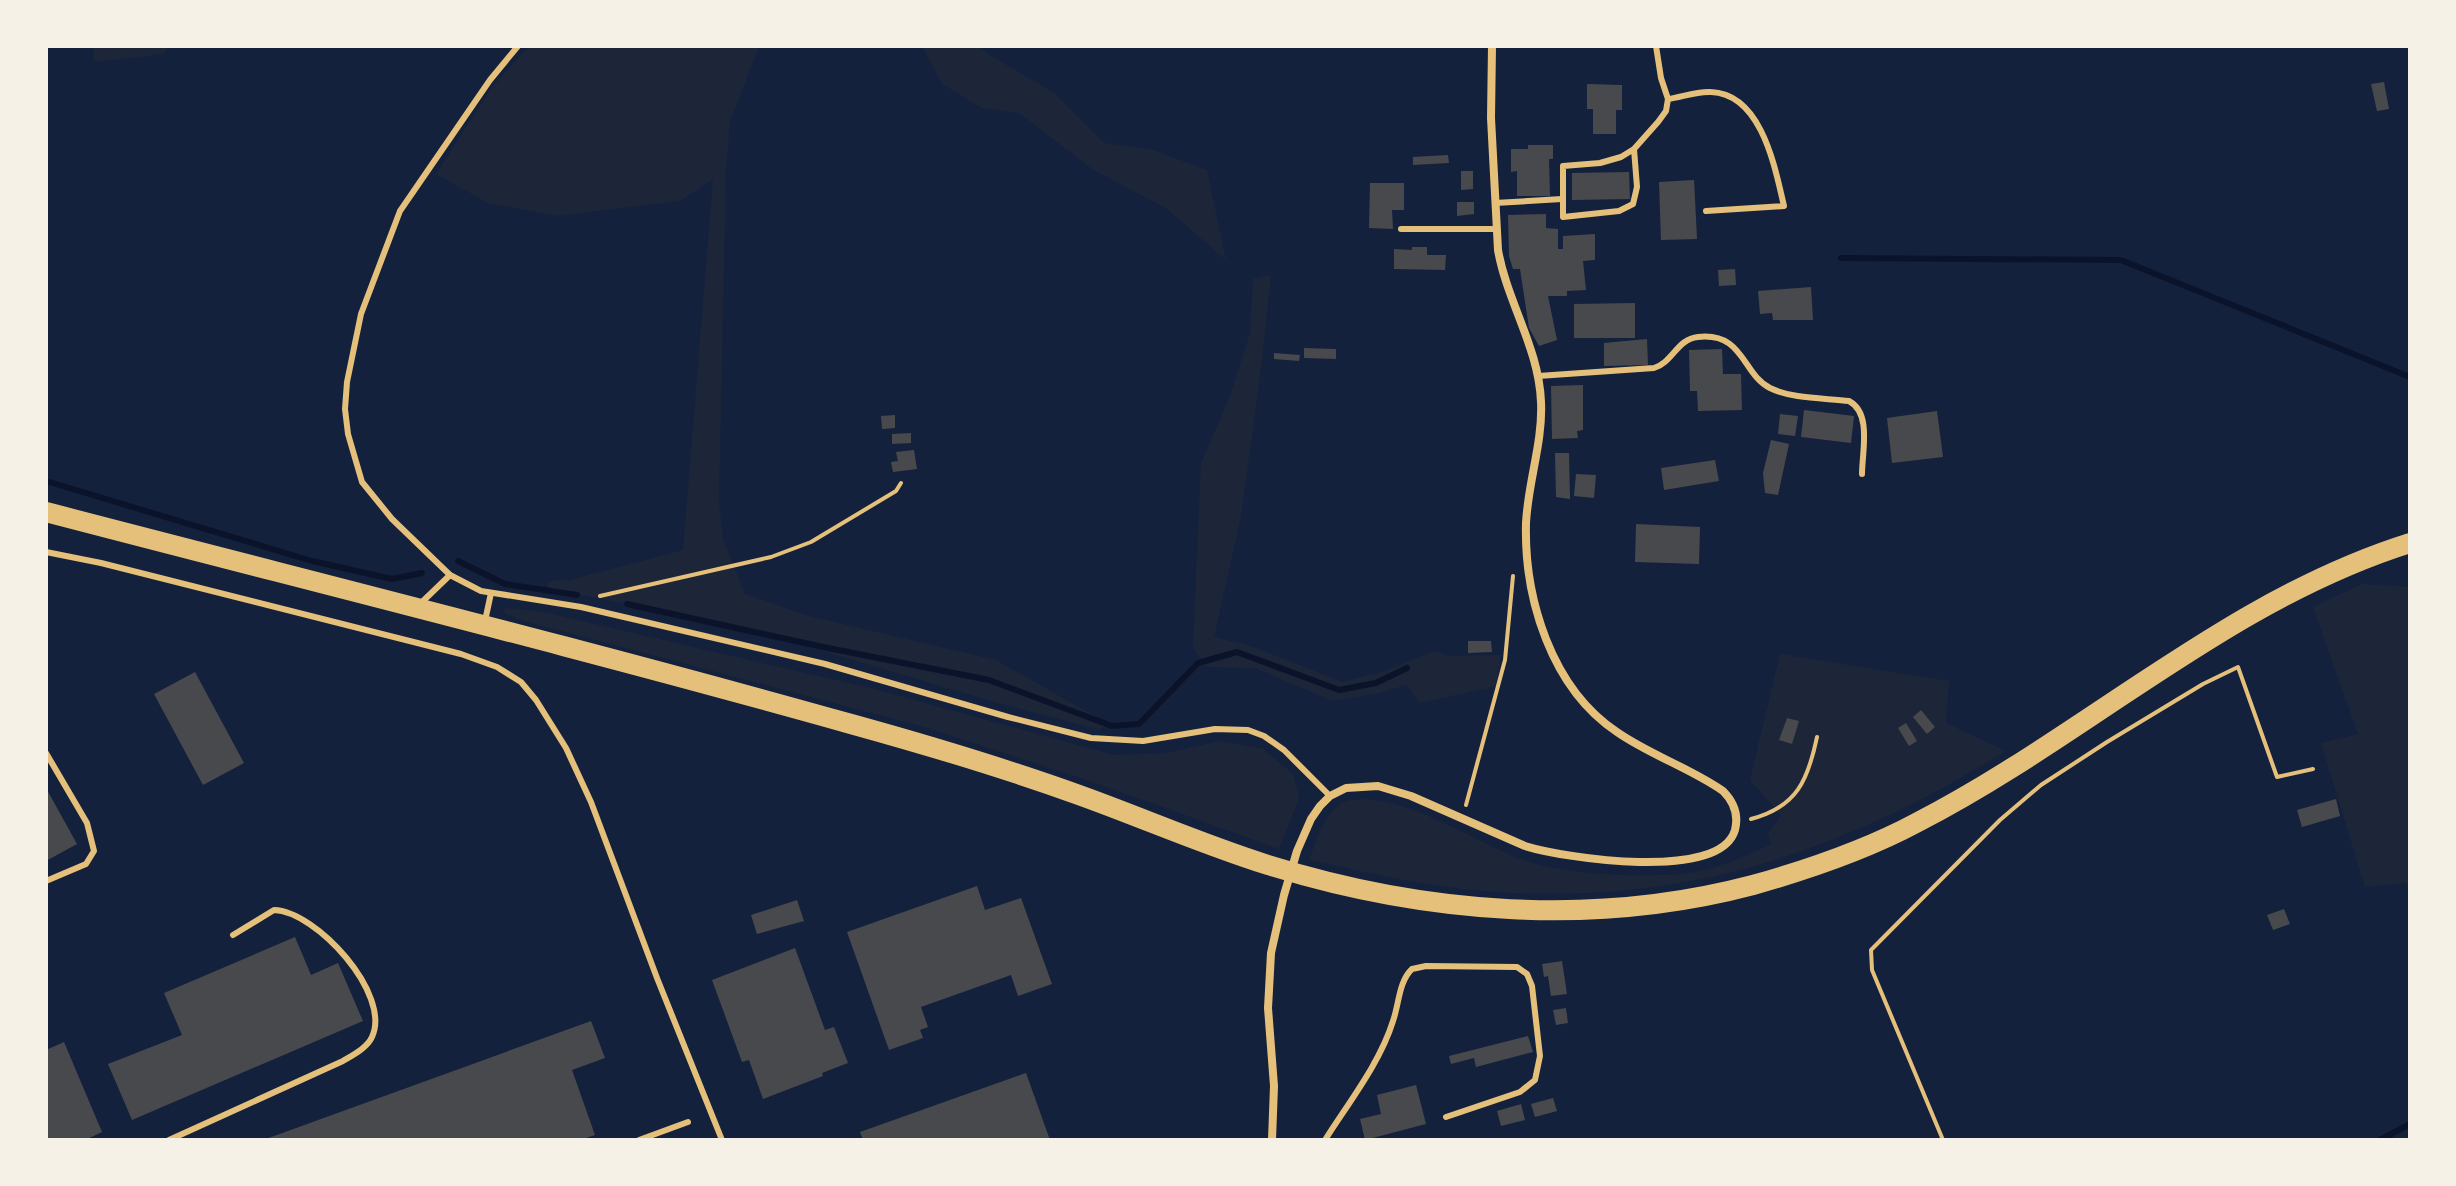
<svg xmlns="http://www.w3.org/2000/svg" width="2456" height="1186" font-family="Arial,sans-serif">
<rect width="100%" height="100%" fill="#14213d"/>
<g fill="#1d2539">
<path d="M93,46H169L163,54L94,62Z"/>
<path d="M529,46H759L730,122L726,170L719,501L723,539L745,594L809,616L996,660L1107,723L1100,730L991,701L742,627L547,588L548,581L570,580L683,550L713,179L680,201L557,216L488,203L436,174L492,87Z"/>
<path d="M922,46H978L993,57L1054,93L1104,143L1153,150L1207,170L1226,260L1167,209L1092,169L1019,113L981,108L942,84Z"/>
<path d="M1271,275L1262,361L1241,517L1214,637L1251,646L1342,682L1382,672L1435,651L1449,656L1501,655L1496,686L1420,703L1406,685L1380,693L1332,701L1255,668L1207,667L1193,647L1201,463L1230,396L1250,333L1253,279Z"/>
<path d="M2362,584L2410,587V892L2406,883L2365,887L2321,743L2358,734L2313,607Z"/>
<path d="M505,608L543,612L874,689L1114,755L1167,753L1219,741L1263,749L1293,774L1299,798L1279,849L1096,783L928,728L524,621L504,613Z"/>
<path d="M1780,654L1949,681L1946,723L2006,751C1839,854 1681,907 1482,891C1424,886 1366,872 1309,860C1316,841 1326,806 1348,801C1397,789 1475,842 1520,859C1562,875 1652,879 1696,872C1721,868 1747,854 1771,845L1768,833L1781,816L1750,780Z"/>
</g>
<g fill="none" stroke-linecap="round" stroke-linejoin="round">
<g stroke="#0b132b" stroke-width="6">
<path d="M1841,258L2121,260L2410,377"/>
<path d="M46,481L312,561L392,579L422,573"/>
<path d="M458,561L505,584L577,595"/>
<path d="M627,604L823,647L989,680L1112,726L1139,724L1198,663L1237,652L1339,690L1376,683L1407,668"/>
<path d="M2380,1140L2410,1124"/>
</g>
</g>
<g fill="#48494c">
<path d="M2384,82L2389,109L2377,111L2371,84Z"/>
<path d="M1587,84L1622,85V110H1616V134H1593V109H1587Z"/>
<path d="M1528,145H1553V159H1549L1550,196H1517V171L1511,172V149H1528Z"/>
<path d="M1448,155L1449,163L1413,165V157Z"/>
<path d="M1461,171H1473V189L1461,190Z"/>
<path d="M1629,172L1630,199L1572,200V173Z"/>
<path d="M1694,180L1697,239L1661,240L1659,182Z"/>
<path d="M1370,183H1404V210H1392L1393,229L1369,228Z"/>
<path d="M1457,202H1474V214L1457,216Z"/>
<path d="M1546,214V228L1558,229V249H1563V236L1595,234V260L1583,261L1586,290L1567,291V296H1548L1557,340L1539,346L1529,328L1520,269H1513L1509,256L1508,215Z"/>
<path d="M1412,247H1427V255H1446L1445,270L1394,269V249L1412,250Z"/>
<path d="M1735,269L1736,285L1719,286L1718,270Z"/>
<path d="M1811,287L1813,320H1773L1772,313L1760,314L1758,291Z"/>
<path d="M1635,303V338H1574V304Z"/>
<path d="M1647,339L1648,365L1604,366V343Z"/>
<path d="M1304,348L1336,349V359L1304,358Z"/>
<path d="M1722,349L1723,374H1741L1742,410L1698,411L1697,391H1690L1689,350Z"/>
<path d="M1274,353L1300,355L1299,361L1274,359Z"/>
<path d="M1583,385V430L1577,431L1578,438L1552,439L1551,386Z"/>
<path d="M1804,410L1854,416L1851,443L1801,437Z"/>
<path d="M1937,411L1943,457L1892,463L1887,418Z"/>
<path d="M1780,414L1798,416L1795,436L1778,434Z"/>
<path d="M895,415V428L882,429L881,416Z"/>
<path d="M911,433V443L892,444V434Z"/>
<path d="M1771,440L1789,444L1778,495L1765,493L1763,473Z"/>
<path d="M914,450L917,469L893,472L891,462L898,461L896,452Z"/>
<path d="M1555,453H1569L1570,499L1556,497Z"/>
<path d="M1715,460L1719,481L1664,490L1661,468Z"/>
<path d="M1576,474L1596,475L1594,498L1574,496Z"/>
<path d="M1636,524L1700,527L1699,564L1635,562Z"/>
<path d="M1468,641H1491L1492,652L1468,653Z"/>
<path d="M195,672L244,763L203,785L154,694Z"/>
<path d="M1921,710L1935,727L1927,734L1913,717Z"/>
<path d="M1787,718L1799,721L1792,744L1779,740Z"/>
<path d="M1906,723L1917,741L1909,746L1898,728Z"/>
<path d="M46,788L77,844L46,861Z"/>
<path d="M2336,799L2340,816L2302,827L2297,810Z"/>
<path d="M977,886L985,910L1021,898L1052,984L1018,996L1011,975L921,1007L928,1027L920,1030L923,1038L889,1050L847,932Z"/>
<path d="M797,900L804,921L757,934L751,915Z"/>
<path d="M2284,909L2290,924L2273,930L2267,915Z"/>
<path d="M295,937L311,975L338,963L363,1021L132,1120L108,1064L182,1035L164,993Z"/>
<path d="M795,948L825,1030L834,1027L848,1063L822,1073L823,1076L763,1099L749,1060L742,1062L712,980Z"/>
<path d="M1562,961L1567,994L1551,996L1548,976L1544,977L1542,964Z"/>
<path d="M1566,1008L1568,1023L1556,1025L1553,1010Z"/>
<path d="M591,1021L605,1058L572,1070L595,1135L580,1140H263Z"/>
<path d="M1528,1036L1533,1052L1476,1067L1474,1058L1451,1064L1449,1056Z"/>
<path d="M64,1042L102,1132L85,1140H46V1050Z"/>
<path d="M1026,1073L1050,1140H863L860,1132Z"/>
<path d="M1416,1085L1426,1124L1365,1140L1360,1119L1381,1114L1377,1095Z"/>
<path d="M1553,1098L1557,1111L1535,1117L1531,1104Z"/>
<path d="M1521,1104L1525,1120L1501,1126L1497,1111Z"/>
</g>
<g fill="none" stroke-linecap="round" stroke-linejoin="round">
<g stroke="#e5c07b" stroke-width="4">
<path d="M600,596L771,557L811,542L896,491L901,483"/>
<path d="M1466,805L1505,660L1513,576"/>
<path d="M1751,819C1797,807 1808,780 1817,737"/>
<path d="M1943,1140L1872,970L1871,950L2000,820L2041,785L2107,742L2203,684L2238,667L2277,777L2313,769"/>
</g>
<g stroke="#e5c07b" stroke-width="6">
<path d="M518,46L490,80L400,211L361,314L347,382L345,409L348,434L362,482L392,519L450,575L481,591L581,607L825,664L1008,717L1091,738L1143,741L1215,729L1248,730L1264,736L1284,750L1330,796"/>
<path d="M1668,99C1682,97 1697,91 1711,92C1762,94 1775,168 1784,206L1706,211"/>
<path d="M1634,149L1637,187L1633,204L1619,211L1563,217V166L1600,163L1621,157L1634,149L1658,122L1666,111L1668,99L1661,78L1656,46"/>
<path d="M1495,203L1562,199"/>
<path d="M1401,229H1497"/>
<path d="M1538,376L1654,368C1673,362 1677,339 1698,337C1744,332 1742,374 1770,388C1792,399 1825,398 1849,401C1872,413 1862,452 1862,474"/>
<path d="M46,552L101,563L461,654L497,667L521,682L536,700L566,748L591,802L657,978L722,1140"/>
<path d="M421,603L450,575"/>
<path d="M485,621L491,593"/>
<path d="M46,753L87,823L94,851L86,864L46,881"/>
<path d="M169,1140L343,1061C353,1055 367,1048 372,1037C392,994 316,911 274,910L233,935"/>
<path d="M639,1140L688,1122"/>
<path d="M1325,1140C1349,1102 1380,1063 1393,1021C1399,1004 1399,981 1412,969L1426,966L1517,967L1527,974L1532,986L1540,1056L1535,1080L1520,1092L1446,1117"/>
</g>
<path stroke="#e5c07b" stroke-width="8" d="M1272,1140L1274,1086L1268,1008L1271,953L1284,895L1297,851L1311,819L1320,806L1330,796L1346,788L1378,786L1411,796L1525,846C1564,858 1720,882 1735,830C1739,814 1734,802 1723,791C1690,768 1650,755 1617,732C1551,688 1524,598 1526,523C1528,482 1543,442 1541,402C1539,348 1507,302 1498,250L1491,118L1492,46"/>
<path stroke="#e5c07b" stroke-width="20" d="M46,512C314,582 584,649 851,724C927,745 1004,768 1079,795C1143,818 1204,845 1268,865C1425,914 1594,927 1753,885C1810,869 1866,850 1918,822C2085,736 2228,600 2410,543"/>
</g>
<rect width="2456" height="1186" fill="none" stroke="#f6f1e7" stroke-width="96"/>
</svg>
